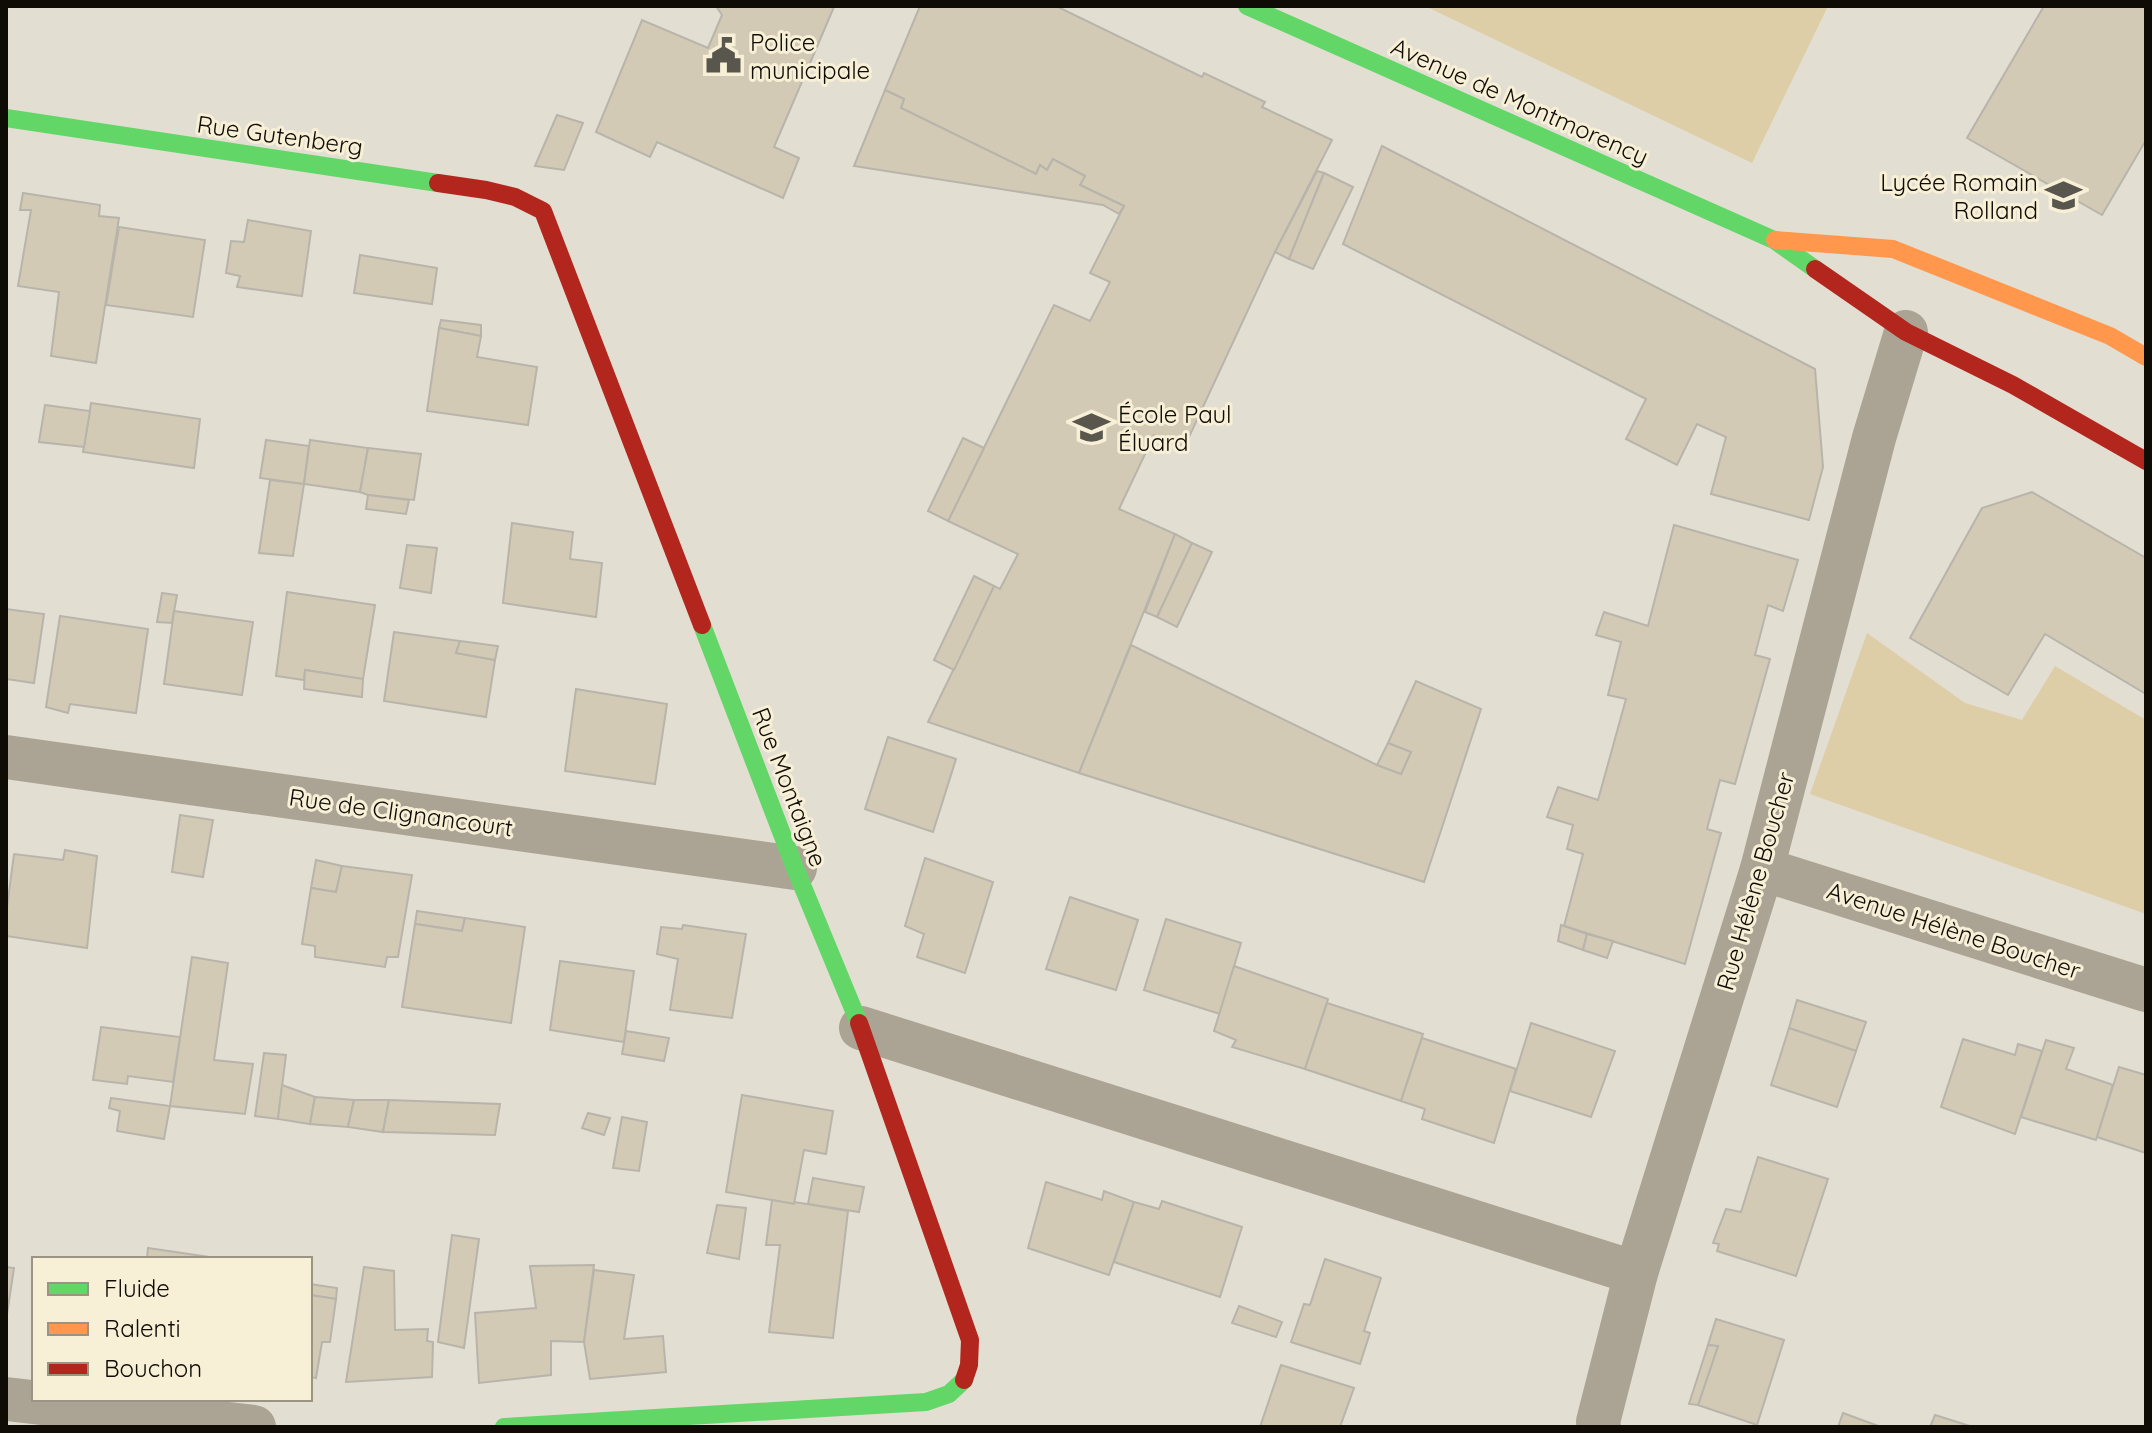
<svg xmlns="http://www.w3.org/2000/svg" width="2152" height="1433" font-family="Quicksand,sans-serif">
<rect width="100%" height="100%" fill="#e3ded2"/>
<g fill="#ddcea7">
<path d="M1425,6H1828L1752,163Z"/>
<path d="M1867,633L1965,703L2022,720L2055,666L2146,720V914L1810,794Z"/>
</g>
<g fill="#d2cab5" stroke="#b8b4ab" stroke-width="2">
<path d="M716,6L834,7L774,147L799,158L783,198L657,142L650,157L596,132L642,20L708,48L722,15Z"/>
<path d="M920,6H1056L1202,77L1204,73L1265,102L1262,107L1332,140L1275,252L1183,450L1154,435L1119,509L1175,534L1079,773L928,722L994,586L1000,589L1018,554L948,521L1054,305L1090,321L1110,282L1090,273L1124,206L1080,185L1085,176L1053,159L1047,170L1040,165L1036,174L901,108L904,99L885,90Z"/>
<path d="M2044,6H2146V140L2102,215L1967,138Z"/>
<path d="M885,90L904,99L901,108L1036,174L1040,165L1047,170L1053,159L1085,176L1080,185L1124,206L1119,214L1103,205L854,166Z"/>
<path d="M557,115L583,123L564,170L535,166Z"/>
<path d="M1382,146L1815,369L1823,467L1809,520L1711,494L1726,437L1697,424L1677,465L1626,439L1646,399L1343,244Z"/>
<path d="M1317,171L1324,173L1289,259L1275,252Z"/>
<path d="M1324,173L1353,187L1313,269L1289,259Z"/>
<path d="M23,193L100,205L99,216L119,218L96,363L51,356L59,292L18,286L31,210H20Z"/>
<path d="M248,220L311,231L302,296L237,287L240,276L226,273L231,241L244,242Z"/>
<path d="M119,227L205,240L193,317L106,305Z"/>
<path d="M360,255L437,268L432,304L354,293Z"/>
<path d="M441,320L481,325V336L439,328Z"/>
<path d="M439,328L481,336L477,357L537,367L528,425L427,411Z"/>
<path d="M91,403L200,419L194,468L83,452Z"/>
<path d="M45,405L90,411L84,447L39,442Z"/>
<path d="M963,438L984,448L948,521L928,511Z"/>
<path d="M266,440L309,446L304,484L260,478Z"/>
<path d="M310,440L368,448L360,492L304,484Z"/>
<path d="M368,448L421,454L414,500L368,495L360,492Z"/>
<path d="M270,480L304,484L293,556L259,553Z"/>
<path d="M2032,492L2146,558V694L2045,634L2008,695L1910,638L1982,508Z"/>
<path d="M368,495L409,500L406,514L366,509Z"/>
<path d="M512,523L573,532L570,559L602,563L596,617L503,603Z"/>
<path d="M1674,525L1798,560L1783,611L1768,605L1755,655L1770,659L1735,784L1720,780L1707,829L1721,833L1685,964L1564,926L1583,854L1567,849L1573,825L1547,817L1558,787L1598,800L1626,699L1608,695L1621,642L1596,635L1604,612L1648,626Z"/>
<path d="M1175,534L1192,543L1157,617L1145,612Z"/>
<path d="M1192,543L1212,552L1177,627L1157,617Z"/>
<path d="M407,545L437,548L431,593L400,588Z"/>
<path d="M974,576L994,586L954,670L934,660Z"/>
<path d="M287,592L375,605L363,679L305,670L304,680L276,676Z"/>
<path d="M162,593L177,595L172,623L157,622Z"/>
<path d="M6,609L44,614L34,683L6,679Z"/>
<path d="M174,611L253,622L242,695L164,684Z"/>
<path d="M60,616L148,629L136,713L70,704L68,713L46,707Z"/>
<path d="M394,632L460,641L456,653L495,660L486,717L384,701Z"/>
<path d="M460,641L498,646L495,660L456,653Z"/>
<path d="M1131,645L1377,765L1401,774L1411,752L1388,743L1416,681L1481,709L1424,882L1079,773Z"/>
<path d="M305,670L363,679L362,697L304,689Z"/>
<path d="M576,689L667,704L655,784L565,771Z"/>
<path d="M888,737L956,759L933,832L865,809Z"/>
<path d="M1388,743L1411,752L1401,774L1377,765Z"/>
<path d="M180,815L213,820L203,877L172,872Z"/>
<path d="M65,850L97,856L87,948L6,936V915L14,854L63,860Z"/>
<path d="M925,858L993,882L965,973L917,957L924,934L905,926Z"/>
<path d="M316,860L342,866L336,892L311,888Z"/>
<path d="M342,866L412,875L398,957H387L385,967L315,957V946L302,944L311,888L336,892Z"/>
<path d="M1070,897L1138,920L1116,990L1046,969Z"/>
<path d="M417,911L465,918L462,931L415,924Z"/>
<path d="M465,918L525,927L511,1023L402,1007L415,924L462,931Z"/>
<path d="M1166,919L1241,943L1220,1014L1144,990Z"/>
<path d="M683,925L746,934L732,1018L670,1010L678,959L657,954L661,927L682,929Z"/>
<path d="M1561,925L1587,934L1583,950L1558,941Z"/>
<path d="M1587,934L1613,941L1607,958L1583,950Z"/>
<path d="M192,957L228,963L214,1060L253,1064L245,1114L170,1106Z"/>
<path d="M560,961L634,971L624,1042L550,1030Z"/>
<path d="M1234,966L1328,999L1305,1069L1232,1047L1236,1040L1214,1031Z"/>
<path d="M1797,1000L1866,1022L1856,1051L1789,1028Z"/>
<path d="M1327,1003L1423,1034L1401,1101L1305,1069Z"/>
<path d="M1531,1023L1615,1051L1591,1117L1510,1091Z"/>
<path d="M101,1027L180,1037L173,1082L128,1076L127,1084L93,1080Z"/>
<path d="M1789,1028L1856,1051L1837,1107L1771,1085Z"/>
<path d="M626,1031L669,1038L664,1061L622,1054Z"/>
<path d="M1422,1038L1516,1069L1494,1143L1422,1119L1425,1109L1401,1101Z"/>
<path d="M1963,1039L2015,1055L2018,1044L2042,1051L2015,1134L1941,1107Z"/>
<path d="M2046,1040L2074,1048L2066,1069L2113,1085L2096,1140L2021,1117Z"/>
<path d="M264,1053L286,1055L278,1119L255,1116Z"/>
<path d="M2119,1067L2146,1075V1153L2097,1137Z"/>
<path d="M282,1085L315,1097L310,1124L278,1119Z"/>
<path d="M742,1095L833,1111L826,1154L804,1150L794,1204L726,1192Z"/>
<path d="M315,1097L354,1100L348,1127L310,1124Z"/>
<path d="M111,1098L170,1106L164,1139L117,1131L120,1111L109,1108Z"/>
<path d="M354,1100H389L383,1132L348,1127Z"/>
<path d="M389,1100L500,1104L495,1135L383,1132Z"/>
<path d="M588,1113L610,1118L604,1135L582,1128Z"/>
<path d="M622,1117L647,1122L639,1171L613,1168Z"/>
<path d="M1758,1157L1828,1179L1796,1276L1717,1251L1719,1244L1713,1243L1726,1209L1741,1212Z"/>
<path d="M813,1178L864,1187L859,1212L808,1204Z"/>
<path d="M1046,1182L1102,1200L1104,1191L1134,1202L1109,1275L1028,1248Z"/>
<path d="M772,1200L794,1204L795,1202L848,1211L833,1338L769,1332L780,1245H766Z"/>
<path d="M1162,1201L1242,1227L1220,1297L1114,1262L1134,1202L1159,1209Z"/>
<path d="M717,1205L746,1208L739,1259L707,1253Z"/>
<path d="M452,1235L479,1239L464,1348L438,1342Z"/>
<path d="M148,1248L223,1259H147Z"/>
<path d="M1325,1259L1381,1278L1364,1331L1370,1333L1360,1364L1291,1342L1304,1304L1310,1305Z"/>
<path d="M594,1265L584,1342L551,1341V1375L479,1383L475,1313L536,1308L530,1266Z"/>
<path d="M6,1267L14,1268L6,1321Z"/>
<path d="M364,1267L394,1271L395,1330L428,1329L427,1341L433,1342L432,1377L346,1382Z"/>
<path d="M594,1270L634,1275L624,1339L663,1336L666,1372L590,1379L584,1342Z"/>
<path d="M310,1284L337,1288L336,1299L310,1295Z"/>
<path d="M310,1295L336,1299L330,1342H322L316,1378L310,1377Z"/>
<path d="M1239,1306L1282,1322L1276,1337L1232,1323Z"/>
<path d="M1716,1319L1784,1340L1757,1425L1698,1405L1718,1346L1708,1345Z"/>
<path d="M1708,1345L1718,1346L1698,1405L1689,1404Z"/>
<path d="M1281,1365L1354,1388L1340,1427H1260Z"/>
<path d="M1843,1413L1881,1427H1838Z"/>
<path d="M1935,1415L1973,1427H1930Z"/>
</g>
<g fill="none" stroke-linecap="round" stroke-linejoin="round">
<g stroke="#aba495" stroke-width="44">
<path d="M6,757L795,868"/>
<path d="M1762,869L2146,990"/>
<path d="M861,1028L1636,1273"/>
<path d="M6,1399L254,1427"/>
<path d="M1599,1427L1598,1422L1636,1273L1762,869L1874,438L1906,332"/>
</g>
<g stroke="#63d668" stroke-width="18">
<path d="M1247,6L1774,240L1815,269"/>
<path d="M6,118L438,183"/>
<path d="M702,625L795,868L859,1023"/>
<path d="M504,1427L926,1402L949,1394L964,1380"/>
</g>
<path stroke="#ff974d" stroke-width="18" d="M1775,240L1893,249L2110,336L2146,357"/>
<g stroke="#b3261e" stroke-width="18">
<path d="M438,183L486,190L515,197L543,211L702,625"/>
<path d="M1815,269L1906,332L2013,385L2146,461"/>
<path d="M859,1023L970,1340L969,1365L964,1380"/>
</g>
</g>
<defs>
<symbol id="civic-bare" viewBox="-9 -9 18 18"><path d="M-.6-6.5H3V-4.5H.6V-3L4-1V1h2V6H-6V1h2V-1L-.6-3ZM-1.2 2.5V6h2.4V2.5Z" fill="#59564d" stroke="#f8efd7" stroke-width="2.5" paint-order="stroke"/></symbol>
<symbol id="school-bare" viewBox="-9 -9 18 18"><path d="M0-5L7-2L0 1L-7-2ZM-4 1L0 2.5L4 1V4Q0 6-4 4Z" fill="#59564d" stroke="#f8efd7" stroke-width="2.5" paint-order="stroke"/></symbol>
</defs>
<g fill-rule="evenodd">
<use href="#civic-bare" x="698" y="30" width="51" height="51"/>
<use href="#school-bare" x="2038" y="170" width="51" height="51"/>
<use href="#school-bare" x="1066" y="402" width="51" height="51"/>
</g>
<g text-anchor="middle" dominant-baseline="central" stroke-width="6" stroke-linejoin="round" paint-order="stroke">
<g font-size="24" fill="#0f0c05" stroke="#f8efd7" text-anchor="start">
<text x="750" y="42">Police<tspan x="750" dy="28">municipale</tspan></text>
<text x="2038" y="182" text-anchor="end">Lycée Romain<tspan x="2038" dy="28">Rolland</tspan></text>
<text x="1118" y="414">École Paul<tspan x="1118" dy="28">Éluard</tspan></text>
</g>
<g font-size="24" fill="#0f0c05" stroke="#f8efd7">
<text transform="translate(1520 101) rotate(24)">Avenue de Montmorency</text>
<text transform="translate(280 135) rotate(8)">Rue Gutenberg</text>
<text transform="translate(790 787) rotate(69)">Rue Montaigne</text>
<text transform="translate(401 812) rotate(8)">Rue de Clignancourt</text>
<text transform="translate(1755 881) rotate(-74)">Rue Hélène Boucher</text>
<text transform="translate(1954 930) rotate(18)">Avenue Hélène Boucher</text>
</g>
</g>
<rect width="2152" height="1433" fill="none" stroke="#0f0c05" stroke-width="16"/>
<rect x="32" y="1257" width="280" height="144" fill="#f8efd7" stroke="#9b9483" stroke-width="2"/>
<rect x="48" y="1283" width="40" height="12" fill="#63d668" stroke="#9b9483" stroke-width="2"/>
<text x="104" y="1297" font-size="24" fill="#0f0c05">Fluide</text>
<rect x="48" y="1323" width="40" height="12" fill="#ff974d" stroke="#9b9483" stroke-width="2"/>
<text x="104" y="1337" font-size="24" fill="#0f0c05">Ralenti</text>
<rect x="48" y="1363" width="40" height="12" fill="#b3261e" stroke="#9b9483" stroke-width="2"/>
<text x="104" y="1377" font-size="24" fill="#0f0c05">Bouchon</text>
</svg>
